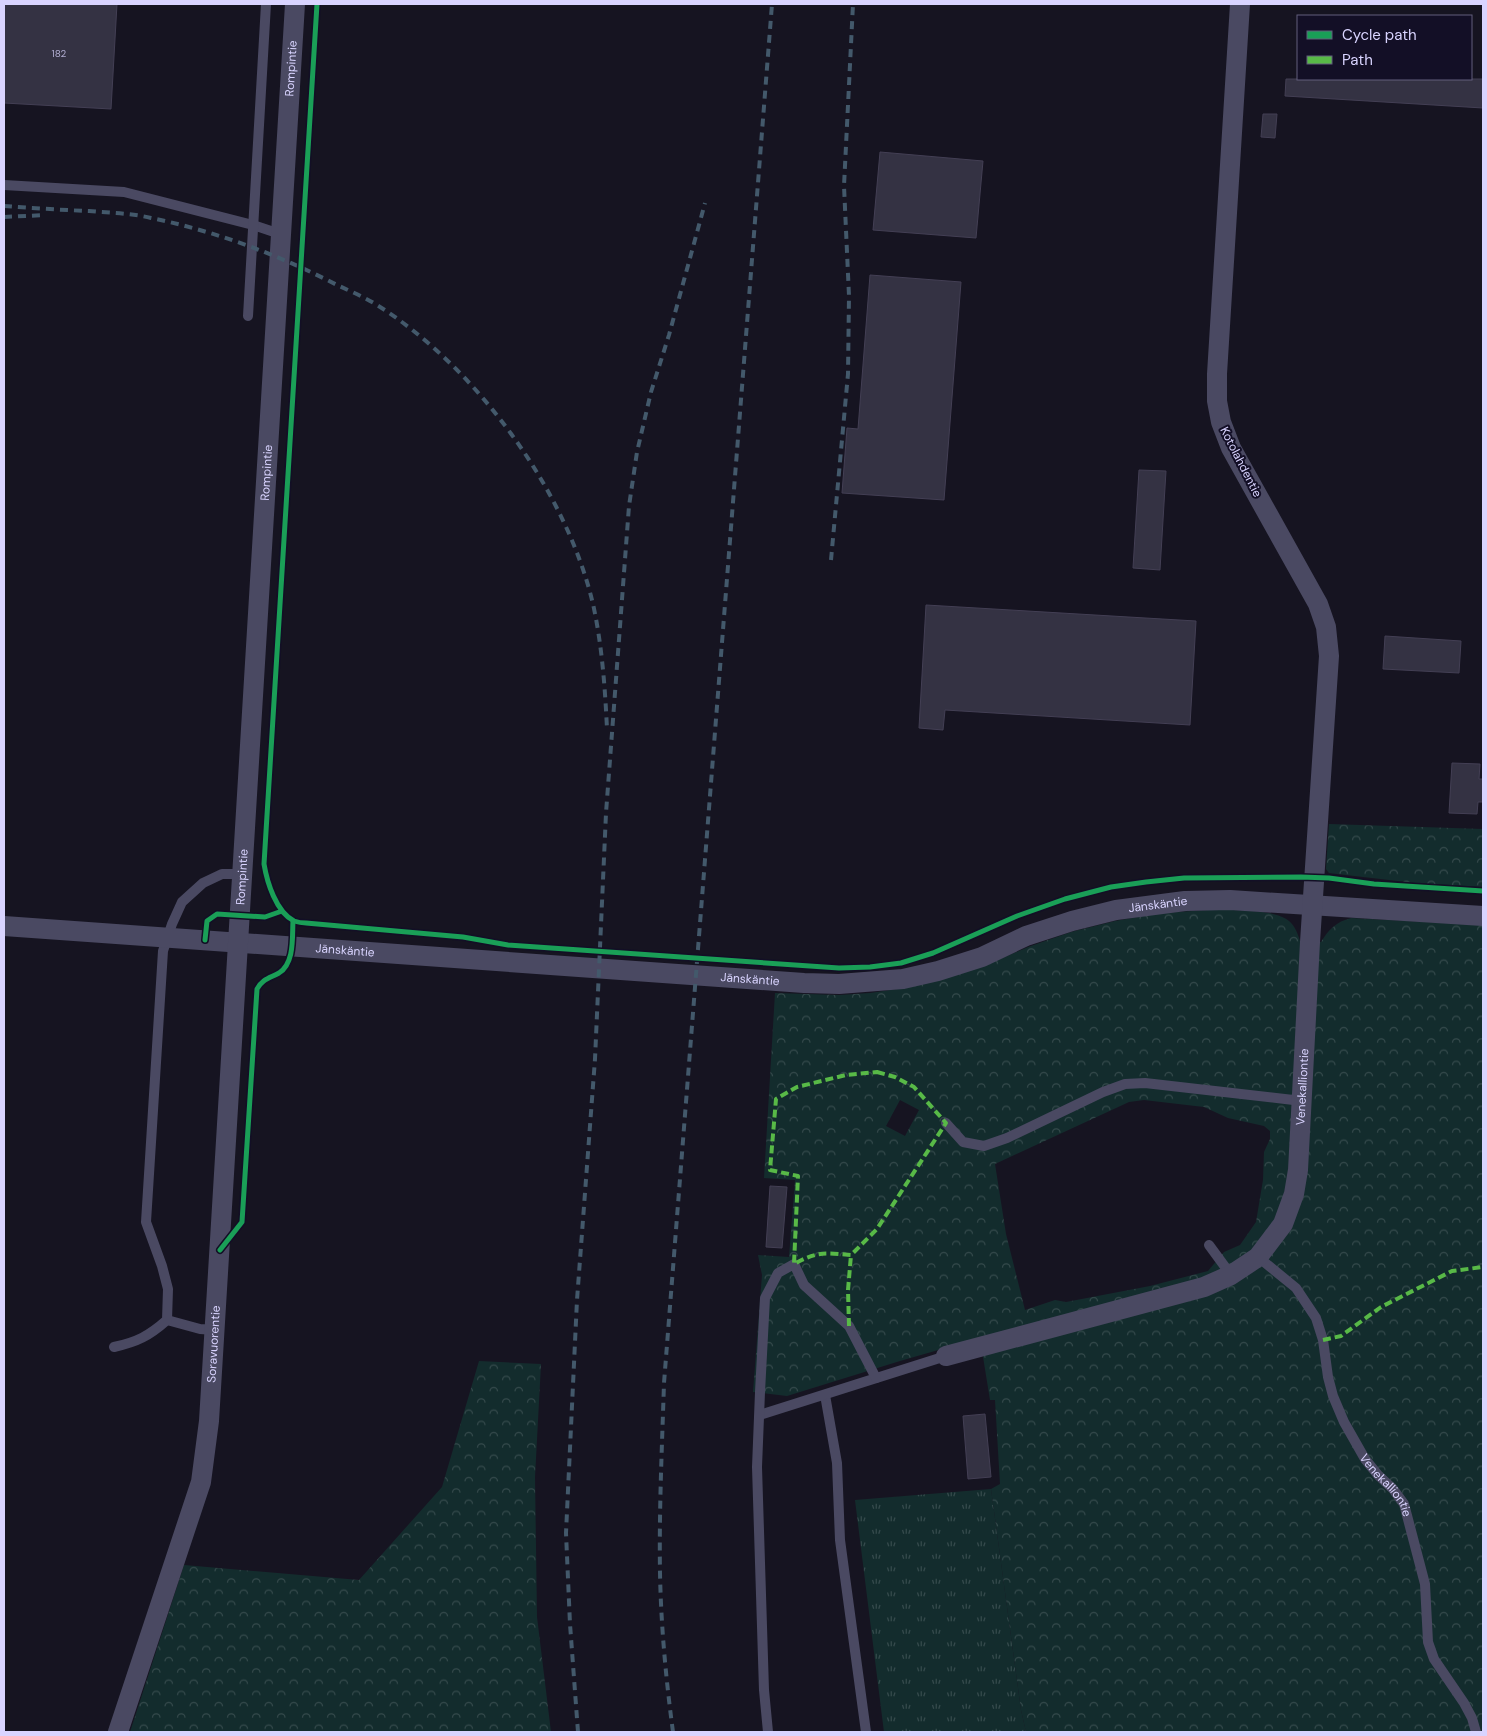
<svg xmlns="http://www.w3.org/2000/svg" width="1487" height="1736" font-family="'DM Sans',sans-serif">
<defs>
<pattern id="grass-tufts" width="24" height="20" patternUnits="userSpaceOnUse" patternTransform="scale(1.25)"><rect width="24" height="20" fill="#132c2d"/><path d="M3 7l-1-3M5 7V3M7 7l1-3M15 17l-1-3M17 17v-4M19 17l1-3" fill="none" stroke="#354a4c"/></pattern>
<pattern id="forest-crowns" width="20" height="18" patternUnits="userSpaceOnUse" patternTransform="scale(1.25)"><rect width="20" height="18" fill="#132c2d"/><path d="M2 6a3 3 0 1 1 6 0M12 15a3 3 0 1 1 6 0" fill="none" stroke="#354a4c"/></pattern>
</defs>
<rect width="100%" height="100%" fill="#161421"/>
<path fill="url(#grass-tufts)" d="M991,1489L1021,1710L1026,1732H884L855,1500Z"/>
<g fill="url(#forest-crowns)" fill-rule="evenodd">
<path d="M1329,824L1483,829V887L1415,883L1329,873L1326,869Z"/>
<path d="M1208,910C1228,910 1274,908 1289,921C1295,926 1298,934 1300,941L1321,942C1329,929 1336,922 1351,918L1483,925V1732H1026L1021,1710L991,1489L1000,1484L995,1400H990L980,1338L900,1361L787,1396L753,1392L762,1275L758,1255L789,1257L795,1180L764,1178L775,993L839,995L870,993L904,988L984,966L1028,947L1071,932L1115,921L1161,913ZM900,1100L919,1110L905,1136L886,1126ZM1144,1100L1204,1107L1228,1118L1264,1126L1270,1131V1139L1264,1152L1263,1180L1256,1222L1240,1245L1224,1252L1208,1271L1150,1286L1066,1302L1055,1300L1025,1310L1006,1234L995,1164L1129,1102Z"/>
<path d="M479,1361L541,1364L535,1477L537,1617L551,1732H130L184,1565L359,1580L442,1487Z"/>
</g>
<g fill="#343243" stroke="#433f54">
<path d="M4,4H117L111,109L4,103Z"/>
<path d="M1286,79H1483V108L1285,96Z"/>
<path d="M1263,114H1277L1275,138L1261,137Z"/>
<path d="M880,152L983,161L976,238L873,230Z"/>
<path d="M870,275L961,282L944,500L842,493L847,428L858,429Z"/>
<path d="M1139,470L1166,471L1160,570L1133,568Z"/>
<path d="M926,605L1196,621L1190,725L945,710L943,730L919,728Z"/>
<path d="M1385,636L1461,641L1459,673L1383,669Z"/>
<path d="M1452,763L1480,764L1479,779H1483V802H1478L1477,814L1449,813Z"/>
<path d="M770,1186L787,1187L782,1248L766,1247Z"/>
<path d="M985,1414L991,1477L968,1479L963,1416Z"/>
</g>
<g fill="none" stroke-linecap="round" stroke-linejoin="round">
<g stroke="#4a4962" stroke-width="10">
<path d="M4,185L124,192L253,225L280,234"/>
<path d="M248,316L266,4"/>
<path d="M946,1123L963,1142L984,1146L1007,1138L1103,1092L1125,1084L1145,1083L1302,1101"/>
<path d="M1209,1245L1231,1275"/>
<path id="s1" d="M1258,1257L1296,1288L1316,1318L1323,1340L1328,1377L1333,1396L1344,1422L1365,1459L1378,1475L1393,1489L1404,1504L1425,1584L1428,1642L1434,1659L1464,1703L1472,1718L1476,1732"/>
<path d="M167,1320L200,1329L215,1330"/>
<path d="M114,1347C137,1342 149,1336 167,1320L168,1289L162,1266L146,1222L163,951L172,924L182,902L203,883L222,874H242"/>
<path d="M825,1395L837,1463L840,1540L866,1732"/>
<path d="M760,1415L946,1356"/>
<path d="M768,1732L764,1690L757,1467L760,1392L765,1298L778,1273L794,1264L804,1285L849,1326L876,1378"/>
</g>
<g stroke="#4a4962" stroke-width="20">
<path id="s2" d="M4,926L804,983L839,984L903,979L938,971L982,957L1026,936L1072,921L1116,910L1185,901L1230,900L1483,916"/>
<path id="s3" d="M946,1356L1204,1287L1231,1275L1258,1257L1283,1224L1294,1194L1298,1170L1310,942L1329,656L1326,627L1318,604L1231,448L1221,422L1217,401V374L1240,4"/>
<path id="s4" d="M118,1732L201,1482L209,1421L295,4"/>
</g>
<g stroke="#43596b" stroke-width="4" stroke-dasharray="8 6" stroke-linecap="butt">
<path d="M4,206C32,208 61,210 89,211C110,213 131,213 151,218C215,231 279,255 337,285C350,291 364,297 377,305C476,367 566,490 593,604C602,645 605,687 607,729"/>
<path d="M4,217L45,215"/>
<path d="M831,560L848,374L849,296L844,186L853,4"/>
<path d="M578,1732L570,1624L566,1533L577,1300L595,1059L606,813L629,506L637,452L651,392L669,335L705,203"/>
<path d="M673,1732C666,1680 661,1626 660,1573C659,1510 662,1447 664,1383L772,4"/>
</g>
<g stroke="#58b947" stroke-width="4" stroke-dasharray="8 4" stroke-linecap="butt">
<path d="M877,1072L895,1077L914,1087L946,1123L877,1229L851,1255C824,1253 818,1251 794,1264L798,1176L770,1170L776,1099L797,1087L846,1075Z"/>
<path d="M849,1326L848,1290L851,1255"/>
<path d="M1323,1340L1341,1336L1381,1307L1452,1271L1483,1267"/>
</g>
<defs>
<g id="cycleway">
<path d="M317,4L264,864C267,882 276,912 294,921C297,922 302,923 306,923L463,937L508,945L839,968L870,967L901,963L933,953L1017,916L1065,899L1111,887L1146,882L1184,878L1301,877L1329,878L1374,884L1483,891"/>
<path d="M205,940L207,921L217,914L265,917L282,911"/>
<path d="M220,1250L242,1222L257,989C262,979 270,978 279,973C295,963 292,936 293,921"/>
</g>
</defs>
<use href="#cycleway" stroke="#130f26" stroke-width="8"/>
<use href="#cycleway" stroke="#1a9f57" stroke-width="5"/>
</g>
<g text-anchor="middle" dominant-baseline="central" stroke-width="4" stroke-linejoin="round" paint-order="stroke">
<g font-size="10" fill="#b0acd0">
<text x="59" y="53">182</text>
</g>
<g font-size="12" fill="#d9d4ff" stroke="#130f26">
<text stroke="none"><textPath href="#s4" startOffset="1680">Rompintie</textPath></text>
<text transform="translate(1241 462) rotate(63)">Kotolahdentie</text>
<text stroke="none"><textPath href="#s4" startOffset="1275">Rompintie</textPath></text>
<text stroke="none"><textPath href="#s4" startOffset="870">Rompintie</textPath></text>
<text stroke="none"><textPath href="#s2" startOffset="1168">Jänskäntie</textPath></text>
<text stroke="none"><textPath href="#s2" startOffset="342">Jänskäntie</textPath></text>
<text stroke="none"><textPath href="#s2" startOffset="748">Jänskäntie</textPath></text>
<text stroke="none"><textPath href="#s3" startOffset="510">Venekalliontie</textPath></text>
<text stroke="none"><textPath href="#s4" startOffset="402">Soravuorentie</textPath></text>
<text stroke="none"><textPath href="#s1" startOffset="270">Venekalliontie</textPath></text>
</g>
</g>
<rect width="1487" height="1736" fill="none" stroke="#d9d4ff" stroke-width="10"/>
<rect x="1297" y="15" width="175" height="65" fill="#130f26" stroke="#625e7d"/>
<rect x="1307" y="31" width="25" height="8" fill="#1a9f57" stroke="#625e7d"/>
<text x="1342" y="40" font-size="15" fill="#d9d4ff">Cycle path</text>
<rect x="1307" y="56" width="25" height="8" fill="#58b947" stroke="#625e7d"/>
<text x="1342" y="65" font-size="15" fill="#d9d4ff">Path</text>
</svg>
